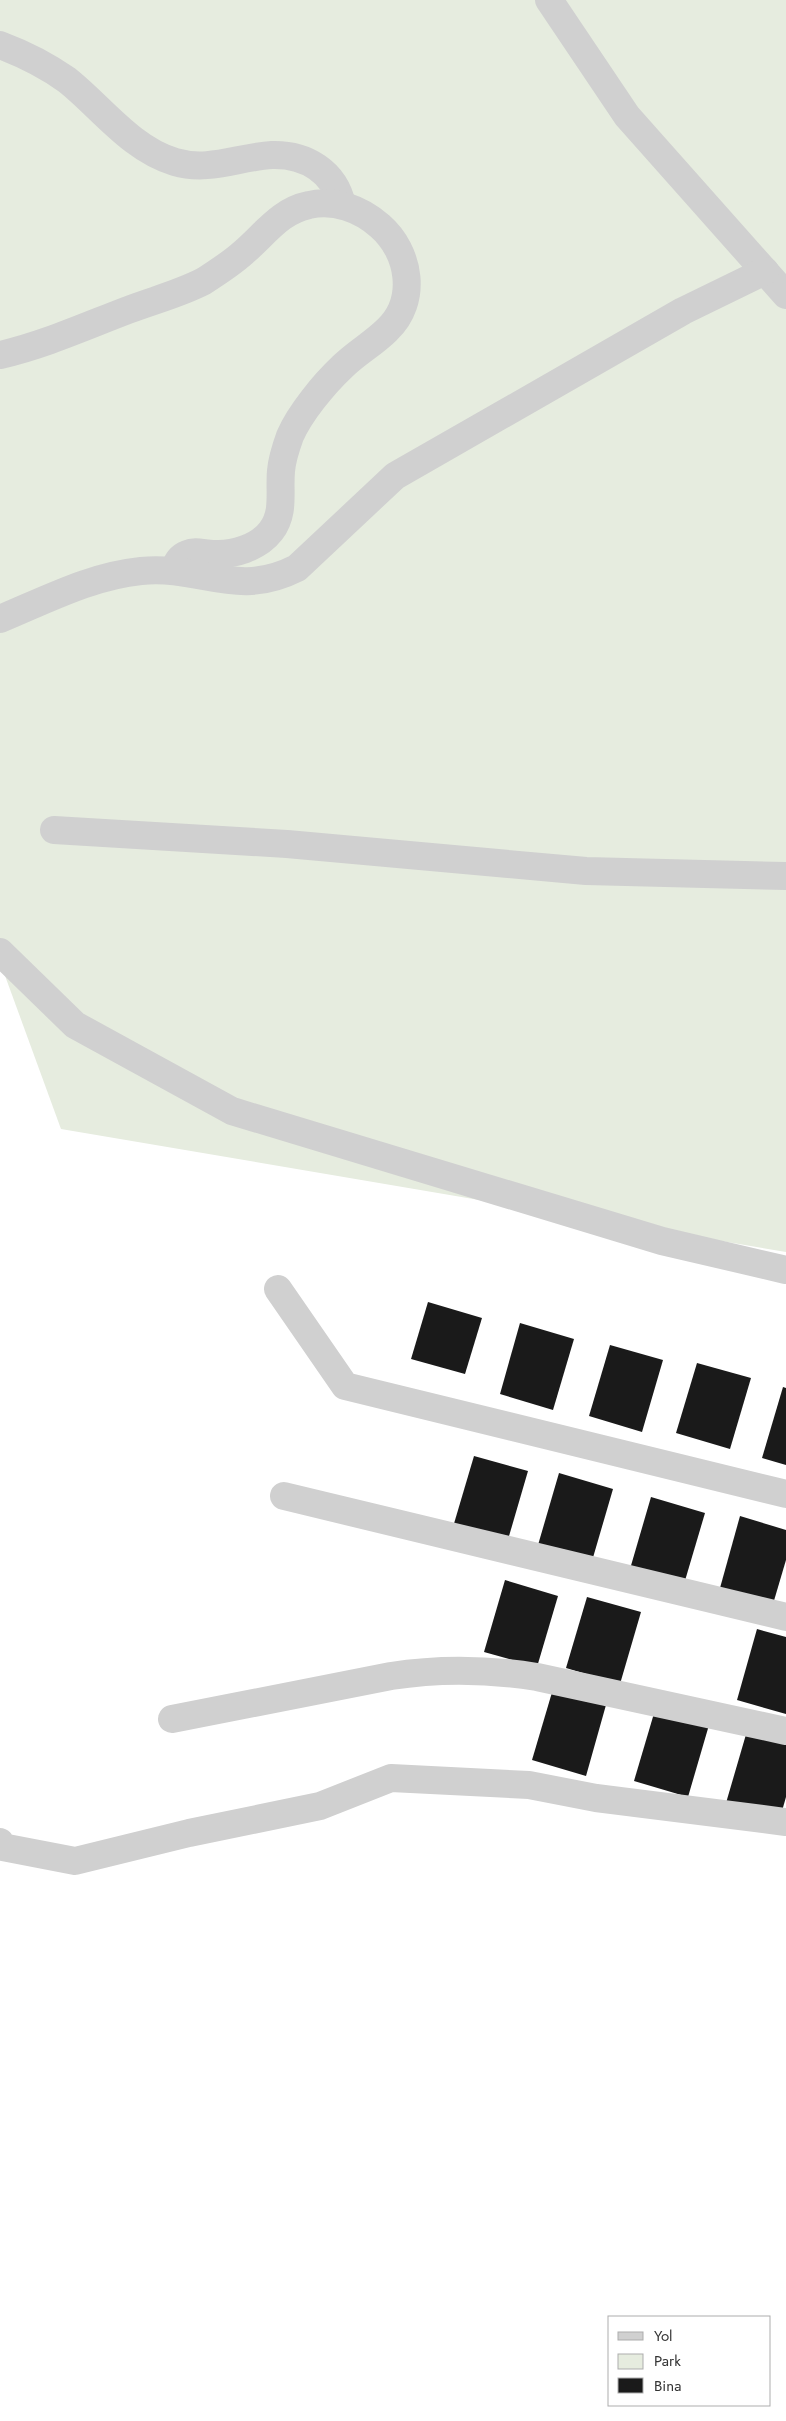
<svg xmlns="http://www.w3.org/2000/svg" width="786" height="2421" font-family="Jost,sans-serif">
<rect width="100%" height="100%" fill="#fff"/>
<path fill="#e6ecdf" d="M0,0H786V1252L61,1129L0,962Z"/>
<g fill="#1a1a1a">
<path d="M428,1302L482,1318L465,1374L411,1359Z"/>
<path d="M520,1323L574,1339L553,1410L500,1394Z"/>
<path d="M610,1345L663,1360L642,1432L589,1416Z"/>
<path d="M697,1363L751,1378L730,1449L676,1433Z"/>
<path d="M783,1387L786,1388V1465L762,1458Z"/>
<path d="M474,1456L528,1471L507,1543L453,1527Z"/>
<path d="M559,1473L613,1489L592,1561L538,1545Z"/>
<path d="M651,1497L705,1513L684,1584L630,1569Z"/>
<path d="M740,1516L786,1530V1560L773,1604L720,1588Z"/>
<path d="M505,1580L558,1596L537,1667L484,1652Z"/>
<path d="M587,1597L641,1612L620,1684L566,1668Z"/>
<path d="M757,1629L786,1637V1714L737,1700Z"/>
<path d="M553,1689L606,1705L586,1776L532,1760Z"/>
<path d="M655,1710L709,1725L688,1797L634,1781Z"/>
<path d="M747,1731L786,1743V1797L780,1818L726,1803Z"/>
</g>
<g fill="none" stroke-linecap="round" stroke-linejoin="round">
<g stroke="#d0d0d0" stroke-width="28">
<path d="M549,0L627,116L786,295"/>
<path d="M0,45C24,54 46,65 67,80C101,107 131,149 175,162C209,172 238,157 272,155C306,154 335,172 342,205"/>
<path d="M0,355C44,345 86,326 128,310C154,300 179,294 204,281C218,272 232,263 244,252C266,233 280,211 309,205C334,199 361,209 380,226C410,252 418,301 387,330C373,344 356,353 342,367C324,384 300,413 290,436C286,447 282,459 281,471C279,492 285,513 271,531C258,548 233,555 214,554C204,554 196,550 187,554C179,557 176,563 174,571"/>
<path d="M0,619C46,600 91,576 141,571C202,565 236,599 297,568L395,476L683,311L765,271"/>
<path d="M54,830L287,844L586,871L786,876"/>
<path d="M0,952L75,1025L232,1111L662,1241L786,1270"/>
<path d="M278,1289L345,1386L786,1494"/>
<path d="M284,1496L786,1617"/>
<path d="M172,1719L391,1676C441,1668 487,1669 537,1677L786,1731"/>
<path d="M0,1842L2,1847L75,1861L189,1833L320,1806L391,1778L529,1785L596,1798L786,1822"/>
</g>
</g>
<rect x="608" y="2316" width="162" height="90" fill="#ffffff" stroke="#adadad"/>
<rect x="618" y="2332" width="25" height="8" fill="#d0d0d0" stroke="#adadad"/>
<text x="654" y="2341" font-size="15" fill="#333333">Yol</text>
<rect x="618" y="2354" width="25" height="15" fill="#e6ecdf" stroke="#adadad"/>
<text x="654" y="2366" font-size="15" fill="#333333">Park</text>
<rect x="618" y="2378" width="25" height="15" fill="#1a1a1a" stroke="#adadad"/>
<text x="654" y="2391" font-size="15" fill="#333333">Bina</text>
</svg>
